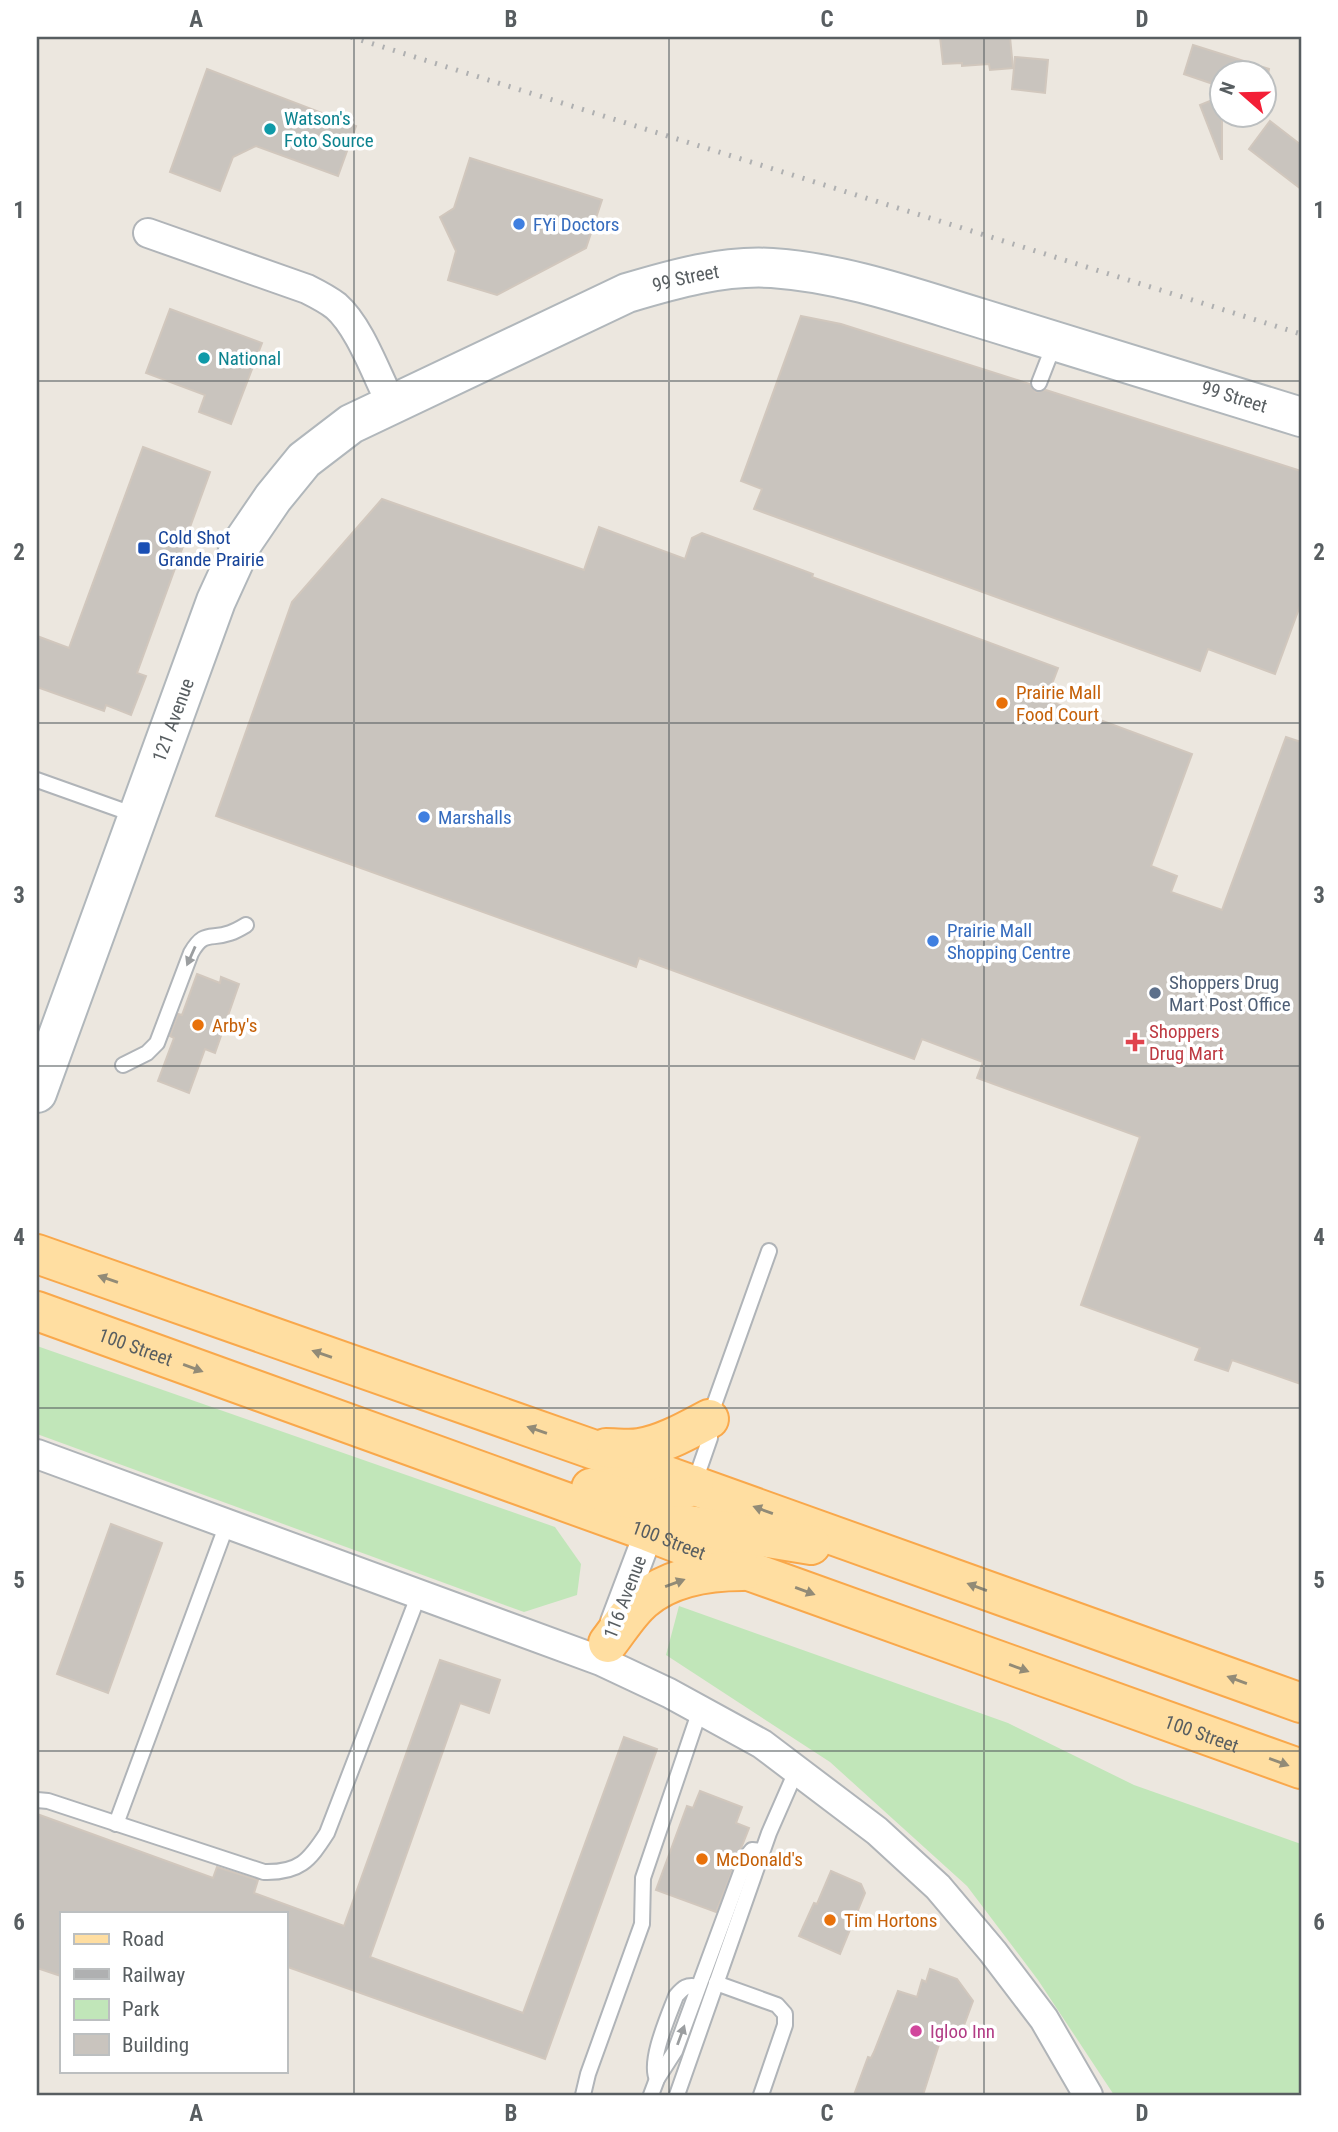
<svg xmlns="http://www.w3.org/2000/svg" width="1338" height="2132" font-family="'Roboto Condensed',sans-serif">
<rect width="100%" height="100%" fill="#ece7df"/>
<g fill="#c1e6b9">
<path d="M37,1346L555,1527L581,1564L577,1595L524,1612L37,1434Z"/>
<path d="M679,1606L1008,1723L1134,1785L1301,1844V2095H1114L1038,1980L967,1886L830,1762L666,1655Z"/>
</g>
<g fill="#c9c4be" stroke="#d1c7bd" stroke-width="2">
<path d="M940,37H1010L1013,68L990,70L989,64L962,66V63L943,64Z"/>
<path d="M1193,45L1269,69L1268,74H1222V87L1184,74Z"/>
<path d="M1015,57L1048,60L1045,93L1012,89Z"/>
<path d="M207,69L356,126L338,176L256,146L233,157L220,191L170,172Z"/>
<path d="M1222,96V159H1221L1200,105Z"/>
<path d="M1270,121L1301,145V189L1249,149Z"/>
<path d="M470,158L602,200L586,248L497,295L448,280L456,251L440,217L454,208Z"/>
<path d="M170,309L262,343L231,424L199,412L205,395L146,373Z"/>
<path d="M801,316L841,324L1030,384L1036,392L1046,390L1301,471V603L1275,674L1208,649L1200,671L754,509L762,489L741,481Z"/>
<path d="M143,447L210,472L137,673L146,676L131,715L106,705L104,711L37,687V636L69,648Z"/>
<path d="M382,499L584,570L599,527L685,559L692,538L702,533L813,574L812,577L1058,668L1046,700L1192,754L1151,866L1177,876L1171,892L1222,910L1286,737L1301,742V1384L1232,1360L1228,1371L1195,1360L1200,1348L1081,1305L1140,1137L977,1078L983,1062L922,1039L914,1059L639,958L636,967L216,816L292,602Z"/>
<path d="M197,974L220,983L221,977L239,984L215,1053L205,1049L189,1093L158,1081L174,1038L170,1036L178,1014L182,1015Z"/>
<path d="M111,1524L162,1543L108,1693L57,1674Z"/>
<path d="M440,1660L500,1680L489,1713L460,1703L370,1957L523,2013L624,1737L657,1749L545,2059L285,1966V1913H61V1976L37,1968V1814L213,1878L217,1867L258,1880L254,1893L344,1926Z"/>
<path d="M700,1791L742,1807L736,1823L749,1828L716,1912L656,1890L687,1806L693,1808Z"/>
<path d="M831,1871L861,1884L865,1893L840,1954L799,1936L814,1903L817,1904Z"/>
<path d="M930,1969L957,1979L973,2001L963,2028L953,2025L949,2037L942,2035L923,2095H854L868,2057L871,2058L874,2052L898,1991L917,1997L922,1980L926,1982Z"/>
</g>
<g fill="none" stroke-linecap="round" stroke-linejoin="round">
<defs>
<g id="lane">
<path d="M1039,383L1055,342"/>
<path d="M37,780L138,816"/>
<path d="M123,1065L147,1053L157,1043L191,953C204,930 210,940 230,933C236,931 241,928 246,925"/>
<path d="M694,1484L710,1438L709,1419L769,1251"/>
<path d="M37,1800L48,1801L264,1872C299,1873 309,1861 327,1833L419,1594"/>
<path d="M116,1824L227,1524"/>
<path d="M716,1983L777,2005L785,2014V2025L761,2095"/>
<path d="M657,2079C648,2061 669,2015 676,1996C683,1988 687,1984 698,1987"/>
<path d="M583,2095L588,2074L642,1924L643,1878L700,1710"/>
<path d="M651,2095L657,2079L675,2051L747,1856L752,1850L762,1851"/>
<path d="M677,2095L769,1833L797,1769"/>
</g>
<g id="street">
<path d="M148,233L307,289C317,294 327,299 336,306C360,327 376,374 391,403"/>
<path d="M37,1454L601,1661L669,1693L762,1744L877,1831L938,1887L993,1952L1044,2019L1088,2095"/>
<path d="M615,1622L649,1532"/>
</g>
<g id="secondary">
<path id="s1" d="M37,1093L216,601L243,542L273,498L304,460L351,424L627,293C674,279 723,265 772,268C845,273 914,298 983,319C1089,351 1195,384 1301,417"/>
</g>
<g id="primary">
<path d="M37,1254L589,1448L1301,1703"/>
<path id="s2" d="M37,1311L649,1532L749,1571L1301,1769"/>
<path d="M606,1448C617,1448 629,1450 640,1448C664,1444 688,1430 709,1419"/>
<path d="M591,1488C642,1503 644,1506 694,1485"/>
<path d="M670,1526L689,1525L811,1545"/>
<path d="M608,1643C619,1629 629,1612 643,1600C670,1577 709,1571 743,1571"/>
</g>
</defs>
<use href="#lane" stroke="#b0b4b8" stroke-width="18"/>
<use href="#street" stroke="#b0b4b8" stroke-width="32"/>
<use href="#secondary" stroke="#b1b7bb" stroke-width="42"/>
<use href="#primary" stroke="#f9a84b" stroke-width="42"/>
<use href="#lane" stroke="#fff" stroke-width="14"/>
<use href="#street" stroke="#fff" stroke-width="28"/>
<use href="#secondary" stroke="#fff" stroke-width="38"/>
<use href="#primary" stroke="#ffdea1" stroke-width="38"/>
<path stroke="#afb0b1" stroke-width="5" stroke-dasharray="2 9" stroke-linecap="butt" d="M351,37L1301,334"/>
</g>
<defs><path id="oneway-solid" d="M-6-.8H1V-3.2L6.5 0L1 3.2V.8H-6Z" transform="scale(1.75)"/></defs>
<g fill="#9b9ea0">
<use href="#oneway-solid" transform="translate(191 956) rotate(114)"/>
<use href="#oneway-solid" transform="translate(681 2035) rotate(-70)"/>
</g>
<g fill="#928b77">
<use href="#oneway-solid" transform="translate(108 1279) rotate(-161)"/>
<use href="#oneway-solid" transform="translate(322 1354) rotate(-161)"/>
<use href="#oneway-solid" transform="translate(193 1368) rotate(20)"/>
<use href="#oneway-solid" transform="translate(537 1430) rotate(-161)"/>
<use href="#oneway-solid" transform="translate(763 1510) rotate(-160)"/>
<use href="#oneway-solid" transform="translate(675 1583) rotate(-20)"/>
<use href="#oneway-solid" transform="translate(977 1587) rotate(-160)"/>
<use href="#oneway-solid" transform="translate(805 1591) rotate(20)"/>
<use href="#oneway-solid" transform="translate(1019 1668) rotate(20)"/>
<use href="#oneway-solid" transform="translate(1237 1680) rotate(-160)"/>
<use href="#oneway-solid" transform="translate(1279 1762) rotate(20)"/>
</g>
<path fill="none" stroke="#585e61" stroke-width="2" stroke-opacity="0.55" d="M354,37V2095M669,37V2095M984,37V2095M37,381H1301M37,723H1301M37,1066H1301M37,1408H1301M37,1751H1301"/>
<g fill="#0f9aa8" stroke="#fff" stroke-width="2.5">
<circle cx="270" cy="129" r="7"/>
<circle cx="204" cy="358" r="7"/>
</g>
<g fill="#3f7fe0" stroke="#fff" stroke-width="2.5">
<circle cx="519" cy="224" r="7"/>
<circle cx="424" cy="817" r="7"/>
<circle cx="933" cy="941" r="7"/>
</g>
<rect fill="#1a4fb4" stroke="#fff" stroke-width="2.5" x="137" y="541" width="14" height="14" rx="3.5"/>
<g fill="#e8710a" stroke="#fff" stroke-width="2.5">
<circle cx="1002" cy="703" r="7"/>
<circle cx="198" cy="1025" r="7"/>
<circle cx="702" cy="1859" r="7"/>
<circle cx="830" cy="1920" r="7"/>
</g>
<circle fill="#5c6f8a" stroke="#fff" stroke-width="2.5" cx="1155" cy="993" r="7"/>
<path fill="#e0444e" stroke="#fff" stroke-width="2.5" d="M1131.5 1031.5h7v7h7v7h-7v7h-7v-7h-7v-7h7z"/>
<circle fill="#d1479c" stroke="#fff" stroke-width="2.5" cx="916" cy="2031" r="7"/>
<g text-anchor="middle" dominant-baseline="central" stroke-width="7" stroke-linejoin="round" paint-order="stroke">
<g font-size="19" fill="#0d838f" stroke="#fff" text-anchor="start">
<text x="284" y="118">Watson's<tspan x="284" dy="22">Foto Source</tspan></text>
<text x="218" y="358">National</text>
</g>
<g font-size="19" fill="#366cbe" stroke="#fff" text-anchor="start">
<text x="533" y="224">FYi Doctors</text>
<text x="438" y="817">Marshalls</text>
<text x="947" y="930">Prairie Mall<tspan x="947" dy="22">Shopping Centre</tspan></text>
</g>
<g font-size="19" fill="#585e61" stroke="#fff">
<text stroke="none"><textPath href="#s1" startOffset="1116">99 Street</textPath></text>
<text stroke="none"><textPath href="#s1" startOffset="1684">99 Street</textPath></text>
<text stroke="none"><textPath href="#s1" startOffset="397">121 Avenue</textPath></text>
<text stroke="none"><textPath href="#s2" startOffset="105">100 Street</textPath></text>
<text stroke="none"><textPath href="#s2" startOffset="672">100 Street</textPath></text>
<text transform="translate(625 1597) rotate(-69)">116 Avenue</text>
<text stroke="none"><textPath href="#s2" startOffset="1239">100 Street</textPath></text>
</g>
<g font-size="19" fill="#164399" stroke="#fff" text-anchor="start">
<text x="158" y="537">Cold Shot<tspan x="158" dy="22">Grande Prairie</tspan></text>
</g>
<g font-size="19" fill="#c56008" stroke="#fff" text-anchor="start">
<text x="1016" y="692">Prairie Mall<tspan x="1016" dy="22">Food Court</tspan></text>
<text x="212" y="1025">Arby's</text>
<text x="716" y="1859">McDonald's</text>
<text x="844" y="1920">Tim Hortons</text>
</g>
<g font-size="19" fill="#4e5e75" stroke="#fff" text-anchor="start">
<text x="1169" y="982">Shoppers Drug<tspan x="1169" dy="22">Mart Post Office</tspan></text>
</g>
<g font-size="19" fill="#be3a42" stroke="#fff" text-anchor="start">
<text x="1149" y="1031">Shoppers<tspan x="1149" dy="22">Drug Mart</tspan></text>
</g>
<g font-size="19" fill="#b23c85" stroke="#fff" text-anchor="start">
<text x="930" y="2031">Igloo Inn</text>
</g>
</g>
<rect width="1338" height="2132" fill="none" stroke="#ffffff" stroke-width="77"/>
<rect x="60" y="1912" width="228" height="161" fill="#ffffff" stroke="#bcbfc0" stroke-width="2"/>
<rect x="74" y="1934" width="35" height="10" fill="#ffdea1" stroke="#bcbfc0" stroke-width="2"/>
<text x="122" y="1946" font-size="21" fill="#585e61">Road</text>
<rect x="74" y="1969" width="35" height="10" fill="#afb0b1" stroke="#bcbfc0" stroke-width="2"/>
<text x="122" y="1982" font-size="21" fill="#585e61">Railway</text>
<rect x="74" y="1999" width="35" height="21" fill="#c1e6b9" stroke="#bcbfc0" stroke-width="2"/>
<text x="122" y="2016" font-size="21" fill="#585e61">Park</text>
<rect x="74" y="2034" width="35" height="21" fill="#c9c4be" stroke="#bcbfc0" stroke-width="2"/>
<text x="122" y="2052" font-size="21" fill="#585e61">Building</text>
<g transform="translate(1243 94) rotate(290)"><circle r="33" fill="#ffffff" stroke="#bcbfc0" stroke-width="2"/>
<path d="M0-5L12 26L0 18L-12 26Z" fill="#f31f36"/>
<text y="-10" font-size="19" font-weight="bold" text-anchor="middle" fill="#585e61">N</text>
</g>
<rect x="38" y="38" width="1262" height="2056" fill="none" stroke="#585e61" stroke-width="2.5"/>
<g font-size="23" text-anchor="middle" font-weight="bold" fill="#585e61">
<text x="196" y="27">A</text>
<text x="511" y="27">B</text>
<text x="827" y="27">C</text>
<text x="1142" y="27">D</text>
<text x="19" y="218">1</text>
<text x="1319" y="218">1</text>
<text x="19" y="560">2</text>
<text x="1319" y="560">2</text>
<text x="19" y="903">3</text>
<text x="1319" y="903">3</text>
<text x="19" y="1245">4</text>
<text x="1319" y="1245">4</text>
<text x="19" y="1588">5</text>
<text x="1319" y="1588">5</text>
<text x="19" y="1930">6</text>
<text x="1319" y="1930">6</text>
<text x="196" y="2121">A</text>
<text x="511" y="2121">B</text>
<text x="827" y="2121">C</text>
<text x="1142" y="2121">D</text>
</g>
</svg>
